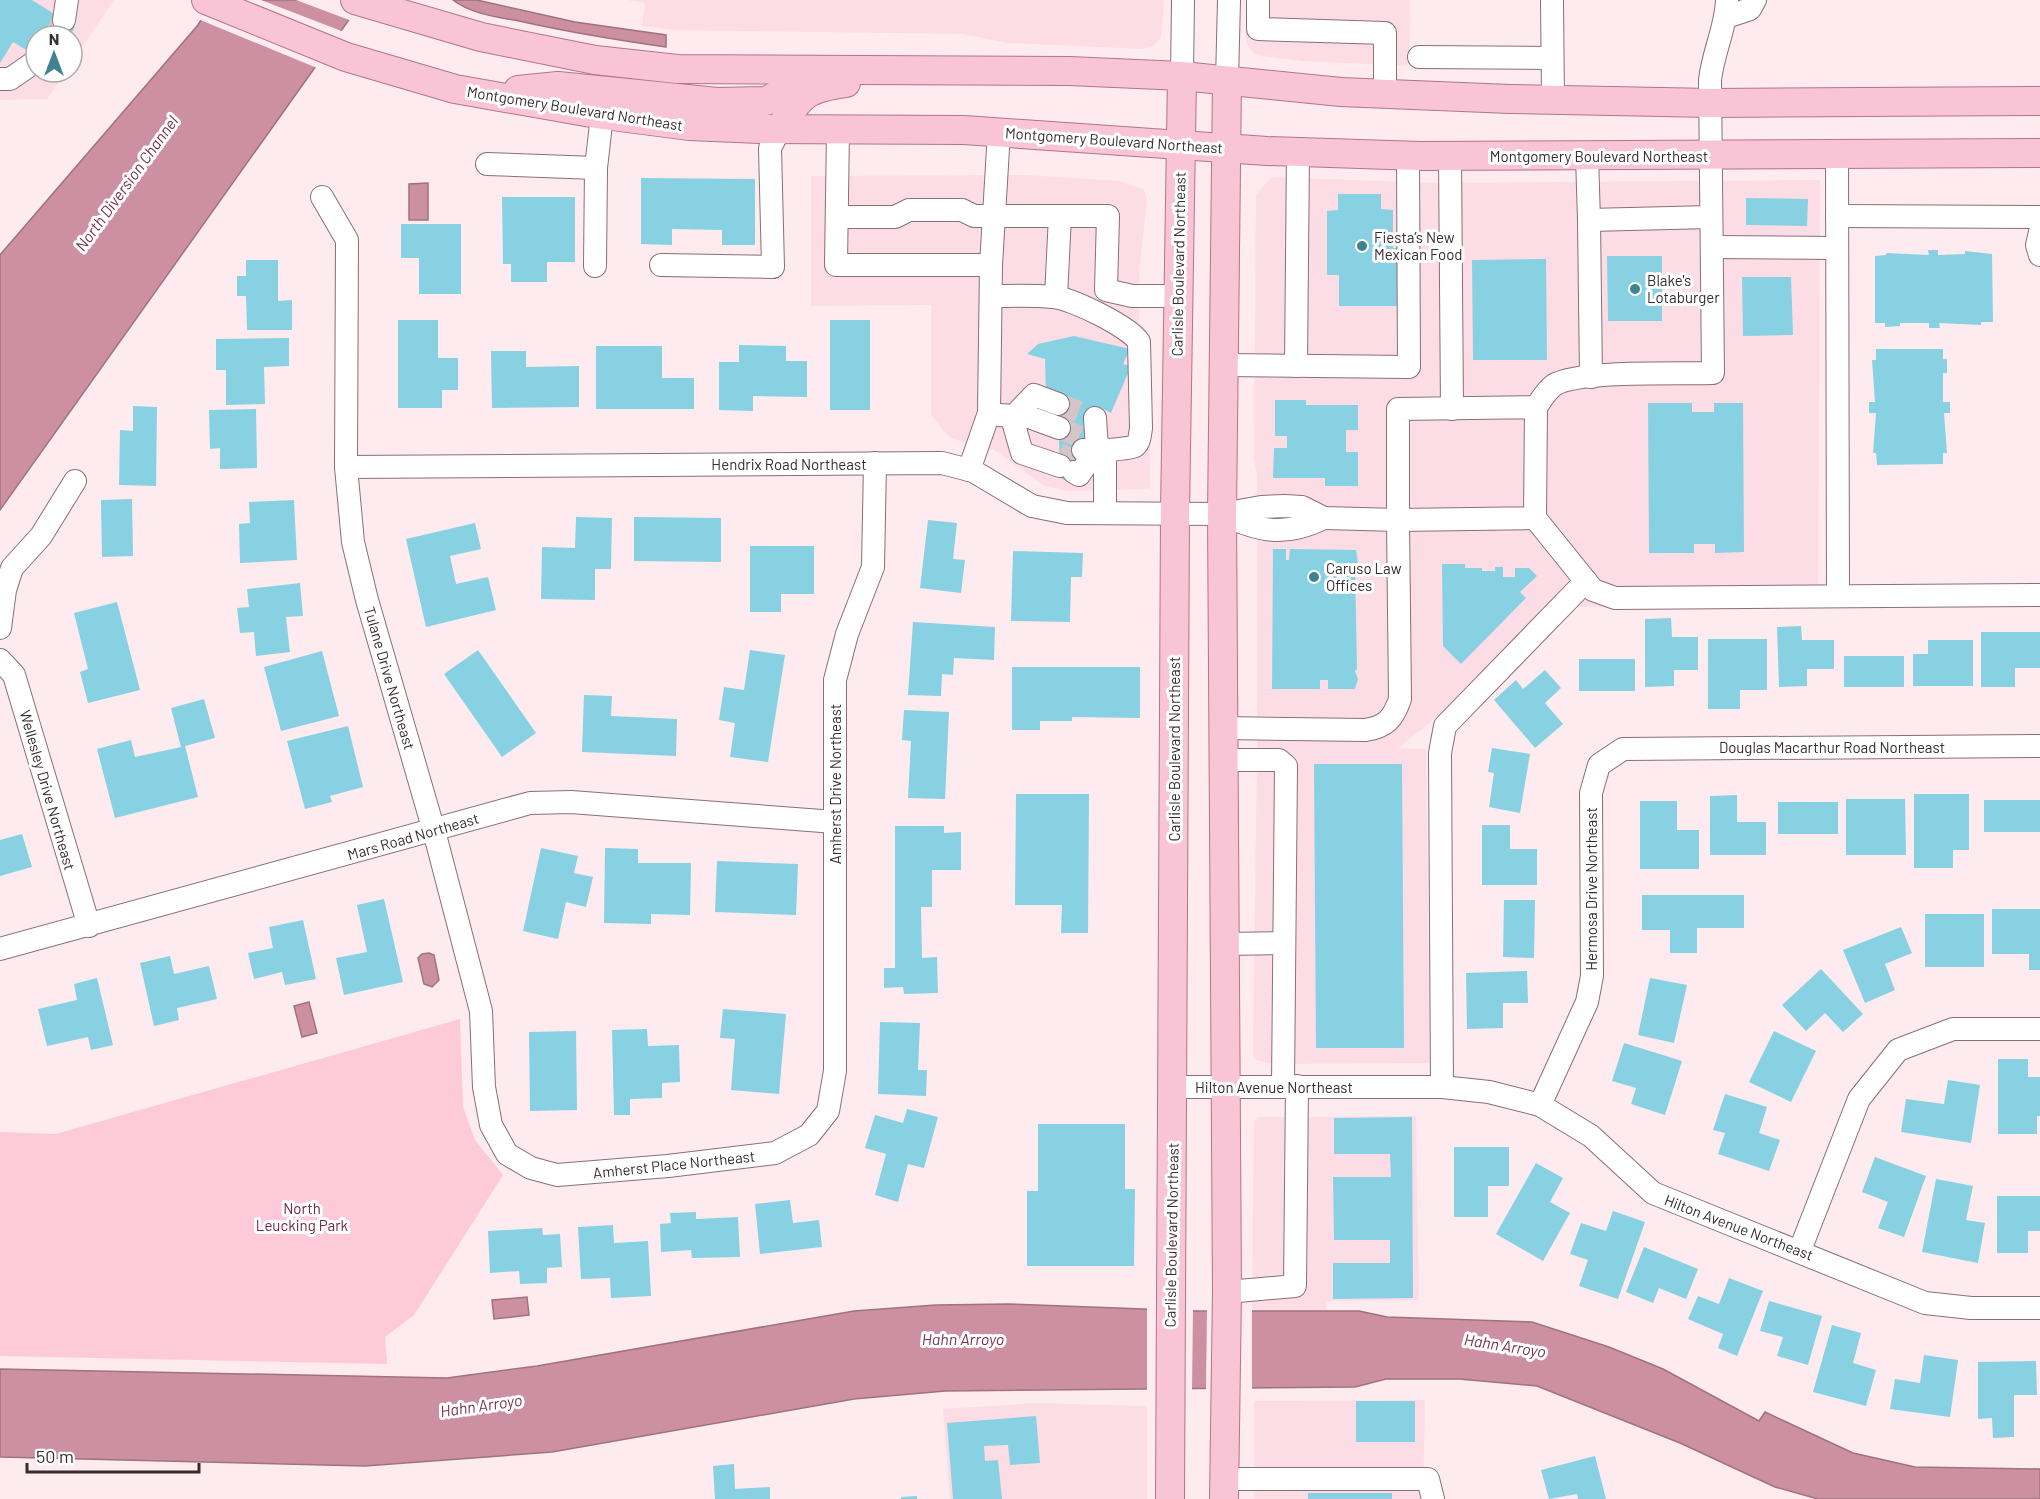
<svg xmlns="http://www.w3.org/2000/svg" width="2040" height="1499" font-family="Barlow,sans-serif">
<rect width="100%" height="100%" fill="#fdebf0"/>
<g fill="#fcdde6">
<path d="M0,0H114L72,62V36H36V72H65L47,99L0,100Z"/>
<path d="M627,0H1164L1161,38L1154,46L1143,49L1008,43L963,34L674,30L642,26L645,3Z"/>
<path d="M1246,0H1410L1409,66L1302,61L1255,55L1249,48L1246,38Z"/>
<path d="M1025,175L1120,181L1143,189L1147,198L1139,275V323L1150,344V487L1147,489L1067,491L1045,486L994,450L950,438L931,415V305L811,306V176Z"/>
<path d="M1271,177L1434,183L1820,180L1818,605L1574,607L1398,748L1426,749L1430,1063L1272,1064L1256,1060L1253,1053L1257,748V476L1254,458L1256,195Z"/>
<path d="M1416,1116L1419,1300L1326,1301V1311H1252L1254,1121L1258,1117Z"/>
<path d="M1425,1400L1423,1499H1254V1401Z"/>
<path d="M1036,1403L1147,1406V1499H950L943,1409Z"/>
</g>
<path fill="#fdcad9" d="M460,1019L463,1107L475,1140L503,1175L414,1315L385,1337L387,1364L0,1356V1132L56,1134Z"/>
<g fill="#cd90a3" stroke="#a07280" stroke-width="1.5">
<path d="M213,0H363L0,510V255L198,25Z"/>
<path d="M453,0H477L575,22L666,35V47C617,40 568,32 519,21C497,17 471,14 453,0Z"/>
<path d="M428,183V220H409V184Z"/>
<path d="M429,953L434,955L439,980L432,987L424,984L418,958L422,954Z"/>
<path d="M309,1002L317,1033L302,1037L294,1006Z"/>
<path d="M527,1297L529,1315L494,1319L492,1300Z"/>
<path d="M1008,1304L1198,1311H1359L1387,1317L1532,1322L1609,1347L1663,1369L1759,1421L1765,1412L1853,1453L1915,1467L2040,1469V1499H1818L1775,1487L1680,1443L1537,1386L1459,1379H1386L1355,1387L945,1391L854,1399L552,1452L365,1466L0,1457V1369L447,1378L537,1366L854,1311L936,1305Z"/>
</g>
<g fill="#fdebf0">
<path d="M209,0H261L344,32L317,68L198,19Z"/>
<path d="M296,0H366L352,21Z"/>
<path d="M1147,1306L1193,1308L1192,1390H1147Z"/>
<path d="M1207,1308H1252V1389L1206,1390Z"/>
</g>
<g fill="#87d1e2">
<path d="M0,0H32L75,27L70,36H36V56L13,42L0,63Z"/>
<path d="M641,178L755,179V245H722V230L672,229V245L641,244Z"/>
<path d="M1338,194H1381V209L1393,210V248H1402L1401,306H1339V275H1327V211L1338,210Z"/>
<path d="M502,197H575V262H547V282H511V264H503Z"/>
<path d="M1746,198L1808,199L1807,226L1746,225Z"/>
<path d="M401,224H461V294H419V258H401Z"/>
<path d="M1928,250H1938V255L1965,254V251L1992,254L1993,322H1981V325L1939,323L1940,328H1929V323H1900V326L1885,327V323H1875V256L1886,255V253L1929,255Z"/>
<path d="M1607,256H1662V321H1608Z"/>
<path d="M1546,259L1547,360H1473L1472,260Z"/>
<path d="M246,260H278V301L292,300V330H247L246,296H237V276H246Z"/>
<path d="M1742,277H1791L1793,335L1743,336Z"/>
<path d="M398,320H438V358H458V390H442V408H398Z"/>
<rect x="830" y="320" width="40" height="90"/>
<path d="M1074,336L1130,349L1123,364L1131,366L1111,413L1099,407L1070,482L1060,478L1058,397L1046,393L1045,359L1027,354L1038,344Z"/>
<path d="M289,338V366L264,367L265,404L226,405V370H216V339Z"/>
<path d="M739,345L786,346V361H807V397L753,396V411L719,410V362H739Z"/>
<path d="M596,346H662V378H694V409H596Z"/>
<path d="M1876,349H1943V359H1947V373H1943V402H1950V413H1944L1947,453H1943V464L1877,465L1876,453H1873L1876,413H1869V402H1875L1872,360H1876Z"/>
<path d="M491,351H526V367L579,366V407L492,408Z"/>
<path d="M1275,400H1306V405H1358V430H1346V452H1358V486H1325V478H1273L1274,448H1287V436H1275Z"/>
<path d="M1648,403H1692V412H1714V403H1743L1744,552L1715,553V544H1694V553H1649Z"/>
<path d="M133,406L157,407L156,486L119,485L120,430L133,431Z"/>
<path d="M256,409L257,468L220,469V448L210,449L209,410Z"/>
<path d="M132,499L133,556L102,557L101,500Z"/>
<path d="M294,500L297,560L240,563L239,524L250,523L249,502Z"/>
<path d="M576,517L612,518L611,569H595V600L541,599L542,547L575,548Z"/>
<path d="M634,517L721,518V562L634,561Z"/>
<path d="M928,520L957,523L953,559L965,560L961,593L920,588Z"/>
<path d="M475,523L481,549L450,556L456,584L488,577L496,610L426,627L406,539Z"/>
<path d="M750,546H814V594H781V612H750Z"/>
<path d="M1273,549H1286V560H1289L1290,549L1356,550L1358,562L1355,564L1357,669L1355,671L1358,679L1355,689H1328V680H1320V689H1272Z"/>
<path d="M1013,551L1083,553L1082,577H1071L1070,622L1011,621Z"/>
<path d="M1442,564H1465V568H1482V571H1495V567H1503V577H1515V568H1529L1537,576L1520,592L1526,598L1461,664L1443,646Z"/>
<path d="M300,583L303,616L286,617L290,652L256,656L254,632L240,633L237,608L249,607L247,589Z"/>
<path d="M117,602L140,690L88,703L80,672L88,669L74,613Z"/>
<path d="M1671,618L1672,637H1698V670H1674V686L1645,687V619Z"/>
<path d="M913,622L995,627L994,660L954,658L953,675L942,674L941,696L908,695Z"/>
<path d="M1801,626L1802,640H1834V669H1807V686L1779,687L1777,627Z"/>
<path d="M1981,632H2040V668H2015V687H1981Z"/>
<path d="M1708,639H1767V690H1740V709H1708Z"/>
<path d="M1928,640H1973V686H1913V654H1928Z"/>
<path d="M478,650L536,733L502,757L444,674Z"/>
<path d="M750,650L785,655L768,762L730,757L735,723L719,720L724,687L744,690Z"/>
<path d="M322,651L339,716L281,731L264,667Z"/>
<rect x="1844" y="656" width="60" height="31"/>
<rect x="1579" y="659" width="56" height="32"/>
<path d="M1012,667H1140V718L1072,717V721H1040V730H1012Z"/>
<path d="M1545,670L1561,688L1545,703L1563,724L1535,748L1494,700L1516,680L1523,689Z"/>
<path d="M584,695L612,696L611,716L677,719L676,756L582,752Z"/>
<path d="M204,699L215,738L185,746L198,797L115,818L97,749L131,740L135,757L181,747L171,708Z"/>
<path d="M904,710L949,712L945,799L908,798L911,741L902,740Z"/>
<path d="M348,726L363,787L330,796L332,802L305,809L287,741Z"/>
<path d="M1492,748L1530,754L1520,813L1489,807L1494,773L1488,772Z"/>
<path d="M1314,764H1402L1404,1048H1316Z"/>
<path d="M1016,794H1089L1088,933H1061L1062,905H1015Z"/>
<path d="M1914,794H1969V850H1953V868H1914Z"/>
<path d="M1737,795V822H1766V855H1710V796Z"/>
<path d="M1846,799H1905L1906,855H1846Z"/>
<rect x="1984" y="800" width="56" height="32"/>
<path d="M1640,801H1677V830H1699V869H1640Z"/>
<rect x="1778" y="802" width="60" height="32"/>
<path d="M1482,825H1510V849H1537V885H1482Z"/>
<path d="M895,826H944V833L961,832V870H932V907H921L922,958L937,957L938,993L904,994L903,987L884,988V968H895Z"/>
<path d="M22,834L32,867L0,876V840Z"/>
<path d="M541,848L578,856L574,873L593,877L586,907L566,902L558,939L523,931Z"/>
<path d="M605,848L638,849V863H691L690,915L651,914V924L604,923Z"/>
<path d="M717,861L798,864L796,915L715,912Z"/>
<path d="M1642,895H1744V928H1697V953H1670V930H1642Z"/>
<path d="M384,899L403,982L344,995L336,958L367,952L357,905Z"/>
<path d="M1504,900H1535L1534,958L1503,957Z"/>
<path d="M1992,909H2040V970H2029V954H1992Z"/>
<rect x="1925" y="914" width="59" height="53"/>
<path d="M303,920L316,979L285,985L282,972L254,979L248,953L273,948L269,927Z"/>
<path d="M1901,927L1912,953L1885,964L1895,990L1865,1003L1843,950Z"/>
<path d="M170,956L174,974L209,966L217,999L177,1008L179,1020L154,1026L140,963Z"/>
<path d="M1821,969L1863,1014L1843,1032L1825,1013L1806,1031L1782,1005Z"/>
<path d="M1527,971L1528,1003H1503V1028L1467,1029L1466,973Z"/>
<path d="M97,978L113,1045L91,1050L88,1037L47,1046L38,1009L77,1000L74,984Z"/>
<path d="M1650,978L1687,985L1674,1043L1638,1035Z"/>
<path d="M723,1009L786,1014L779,1094L731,1090L735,1039L720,1038Z"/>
<path d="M880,1022L920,1023L918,1070H927L926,1096L878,1094Z"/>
<path d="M647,1029L648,1046L679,1045L680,1082L662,1083V1098L630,1099V1115H614L612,1030Z"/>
<path d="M576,1031L577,1110L530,1111L529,1032Z"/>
<path d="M1774,1031L1816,1051L1791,1102L1749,1082Z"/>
<path d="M1624,1043L1682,1061L1665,1115L1631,1104L1636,1088L1612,1081Z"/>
<path d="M1998,1059H2028V1077H2040V1116H2037V1134H1998Z"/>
<path d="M1948,1080L1980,1085L1971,1143L1901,1132L1906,1099L1944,1104Z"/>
<path d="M1725,1094L1767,1107L1759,1133L1780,1140L1769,1171L1718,1154L1725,1133L1713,1130Z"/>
<path d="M907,1109L938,1117L924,1168L908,1164L898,1202L875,1195L886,1154L865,1148L875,1115L903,1123Z"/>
<path d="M1412,1117L1413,1298L1333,1299V1263H1390V1240H1334L1333,1177H1391L1390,1154H1334V1118Z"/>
<path d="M1038,1124H1125V1189H1135L1134,1266H1027V1191H1038Z"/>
<path d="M1454,1147H1509V1186H1488V1217H1454Z"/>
<path d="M1875,1157L1926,1176L1904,1237L1878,1228L1888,1202L1862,1192Z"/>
<path d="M1536,1163L1563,1178L1550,1202L1570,1213L1543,1261L1496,1234Z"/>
<path d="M1936,1179L1973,1186L1966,1220L1985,1223L1978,1263L1922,1252Z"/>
<path d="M1997,1196H2040V1231H2028V1253H1997Z"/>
<path d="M790,1200L793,1223L819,1220L822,1247L760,1254L755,1204Z"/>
<path d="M1613,1211L1645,1222L1618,1299L1579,1286L1588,1260L1570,1254L1581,1223L1606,1231Z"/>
<path d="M696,1212V1219L738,1217L740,1257L692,1258L691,1250L661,1252L660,1224L671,1223L670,1213Z"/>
<path d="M613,1225L614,1243L648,1241L651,1296L611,1298L610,1278L581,1279L578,1227Z"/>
<path d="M542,1228L543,1235L560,1234L562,1267L547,1268V1283L520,1284L519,1271L490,1273L488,1231Z"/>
<path d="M1644,1247L1698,1269L1686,1299L1659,1288L1653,1303L1626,1292Z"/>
<path d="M1729,1278L1763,1291L1737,1356L1718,1348L1723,1334L1688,1319L1698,1296L1719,1304Z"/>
<path d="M1769,1301L1822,1316L1808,1365L1777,1356L1783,1337L1760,1331Z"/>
<path d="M1832,1325L1861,1333L1853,1363L1876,1370L1866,1406L1813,1392Z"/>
<path d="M1924,1355L1958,1360L1950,1417L1890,1409L1895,1379L1920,1383Z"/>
<path d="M2036,1361L2037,1395H2014V1437L1993,1438L1992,1418L1978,1419V1362Z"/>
<rect x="1356" y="1401" width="59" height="41"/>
<path d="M1036,1416L1040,1463L1010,1465L1008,1445L984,1446L985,1461L998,1460L1002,1499H953L947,1423Z"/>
<path d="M1595,1456L1606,1499H1578L1577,1494L1549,1499L1541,1470Z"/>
<path d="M734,1464L735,1489L770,1487V1499H715L713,1466Z"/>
<rect x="1308" y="1493" width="84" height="6"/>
<path d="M917,1496V1499H901V1497Z"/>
</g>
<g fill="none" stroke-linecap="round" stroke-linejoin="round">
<g stroke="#d5c5c9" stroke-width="22" stroke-dasharray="22 11" stroke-linecap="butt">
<path d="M54,36L64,20"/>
<path d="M1058,404L1095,418"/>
<path d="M1059,428L1087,440"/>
<path d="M1059,454L1078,462"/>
</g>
<defs>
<g id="minor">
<path d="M1258,0V29L1385,33V94"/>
<path d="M1552,0L1553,99"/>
<path d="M1726,17L1750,9L1755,0"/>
<path d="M64,20L67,0"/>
<path d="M1419,57L1552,58"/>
<path d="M1182,76L1183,0"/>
<path d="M0,79H10L36,61"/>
<path d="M1227,81L1229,0"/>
<path d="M838,130L836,265H991L989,413L969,470"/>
<path d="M1837,154L1838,596"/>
<path d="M1450,156L1452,409"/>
<path d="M1587,156L1589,220L1711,217"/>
<path d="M487,164L596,168L602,115"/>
<path d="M322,197L347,240L346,467L353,542L367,600L434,831L481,1011L484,1087L491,1125L507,1154L531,1168L557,1175L668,1166L775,1153L809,1135L828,1111L835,1071V680L847,634L873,567L875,463"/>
<path d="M1837,216L2040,217"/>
<path d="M837,217H895L909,210H962L974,216H1108L1106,290L1132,296H1178"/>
<path d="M1589,220L1591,377"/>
<path d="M2040,232L2037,245L2040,255"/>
<path d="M1712,247L1837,248"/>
<path d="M661,265L773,267L770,148L780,129"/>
<path d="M991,265L999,132"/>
<path d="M595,266L596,168"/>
<path d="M991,296C1011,296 1032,295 1053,297C1071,298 1130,327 1139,342L1141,428C1140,434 1140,442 1135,446C1130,449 1088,452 1083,450"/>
<path d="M1056,297L1060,216"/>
<path d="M1224,365L1409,367L1408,156"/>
<path d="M1296,366L1298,152"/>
<path d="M1536,407L1535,518L1398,520V409L1536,407C1541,400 1547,390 1554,385C1578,370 1679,374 1713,373L1710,80C1713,52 1726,28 1727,0"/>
<path d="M999,415L1029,417L1059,428"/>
<path d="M1012,418L1022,453L1060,466"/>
<path d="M1012,418L1034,395L1058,404"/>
<path d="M346,467L942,463L973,471L1032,506L1067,513L1222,514L1261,507L1285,506L1302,507L1324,518L1398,520L1400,699C1393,719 1386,727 1365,730L1223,728"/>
<path d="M1074,472L1079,475L1097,449L1095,418"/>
<path d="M1105,511V449"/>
<path d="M1222,514C1260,532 1285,537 1324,518"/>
<path d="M1535,518L1593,590L1615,598L2040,595"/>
<path d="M0,628L5,590L12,568L41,536L75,481"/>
<path d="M0,660L14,675L89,926"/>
<path d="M1224,760H1279L1286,766L1283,1086"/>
<path d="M1225,944L1284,943"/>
<path d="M0,949L530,803L571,802L835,822"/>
<path d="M1173,1087H1442L1489,1092L1540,1105L1591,1136L1653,1193L1925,1303L1971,1308H2040"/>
<path d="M1442,1087L1440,753L1445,726L1586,581"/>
<path d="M1540,1105L1587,1002L1592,976L1591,793L1599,765L1623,749L2040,746"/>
<path d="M1800,1250L1859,1099L1898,1050L1953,1029H2040"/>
<path d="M1227,1292L1295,1286L1297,1086"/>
<path d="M1224,1479H1428L1433,1499"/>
</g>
<g id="major">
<path d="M206,0L346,57L455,89L597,114L689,126L760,129L964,130L1267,151L1420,156L2040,153"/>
<path d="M355,0L481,37L595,60L677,69L1069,71L1182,76L1341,92L1510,99L1711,103L2040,101"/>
<path d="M518,90L558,86L717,102L767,101L783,91L793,71"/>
<path d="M780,129C801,94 805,89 846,83"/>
<path d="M1170,1499L1175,512L1182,76"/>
<path d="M1224,1499L1227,1292L1222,514L1227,81"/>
</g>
</defs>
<use href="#minor" stroke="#896f77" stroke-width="24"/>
<use href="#major" stroke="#b27589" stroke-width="30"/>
<use href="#minor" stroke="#fff" stroke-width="22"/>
<use href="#major" stroke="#f9c4d6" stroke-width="28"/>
</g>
<g fill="#3f8391" stroke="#fff" stroke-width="2">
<circle cx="1362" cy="246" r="6"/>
<circle cx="1635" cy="289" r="6"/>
<circle cx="1314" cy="577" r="6"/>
</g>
<g text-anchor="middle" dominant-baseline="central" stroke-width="6" stroke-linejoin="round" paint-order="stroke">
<g font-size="15" fill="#372c2f" stroke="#fff">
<text transform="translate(575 108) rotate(9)">Montgomery Boulevard Northeast</text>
<text transform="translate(1114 140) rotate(4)">Montgomery Boulevard Northeast</text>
<text x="1599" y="156">Montgomery Boulevard Northeast</text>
<text transform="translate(1178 264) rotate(-89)">Carlisle Boulevard Northeast</text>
<text x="789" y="464">Hendrix Road Northeast</text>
<text transform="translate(390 678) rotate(74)">Tulane Drive Northeast</text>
<text x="1832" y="747">Douglas Macarthur Road Northeast</text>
<text transform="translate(1174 749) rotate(-90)">Carlisle Boulevard Northeast</text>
<text transform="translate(835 784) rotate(-90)">Amherst Drive Northeast</text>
<text transform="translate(48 790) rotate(74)">Wellesley Drive Northeast</text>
<text transform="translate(413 836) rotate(-16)">Mars Road Northeast</text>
<text transform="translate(1591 889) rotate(-90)">Hermosa Drive Northeast</text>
<text x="1274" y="1087">Hilton Avenue Northeast</text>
<text transform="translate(674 1164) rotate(-6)">Amherst Place Northeast</text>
<text transform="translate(1739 1227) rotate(21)">Hilton Avenue Northeast</text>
<text transform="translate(1171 1235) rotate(-89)">Carlisle Boulevard Northeast</text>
</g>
<g font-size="15" fill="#372c2f" stroke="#fff" text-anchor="start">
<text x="1374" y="237">Fiesta’s New<tspan x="1374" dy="17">Mexican Food</tspan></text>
<text x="1647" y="280">Blake's<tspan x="1647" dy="17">Lotaburger</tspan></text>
<text x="1326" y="568">Caruso Law<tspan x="1326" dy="17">Offices</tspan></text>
</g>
<g font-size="15" fill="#6f2744" stroke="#fff">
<text x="302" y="1208">North<tspan x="302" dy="17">Leucking Park</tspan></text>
</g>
<g font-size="16" font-style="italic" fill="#7a314d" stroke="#fff">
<text transform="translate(126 183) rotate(-54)">North Diversion Channel</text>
<text x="963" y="1338">Hahn Arroyo</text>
<text transform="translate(1505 1345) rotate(9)">Hahn Arroyo</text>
<text transform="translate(481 1405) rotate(-8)">Hahn Arroyo</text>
</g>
</g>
<g transform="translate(54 54)"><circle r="28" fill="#ffffff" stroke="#afabac" stroke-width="1.5"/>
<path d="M0-4.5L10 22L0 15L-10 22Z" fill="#3f8391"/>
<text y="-9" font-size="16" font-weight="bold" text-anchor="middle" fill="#372c2f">N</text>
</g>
<path d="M27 1463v9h172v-9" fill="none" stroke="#372c2f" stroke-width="3"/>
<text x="36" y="1463" font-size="18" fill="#372c2f" stroke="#ffffff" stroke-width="4.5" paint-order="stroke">50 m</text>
</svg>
